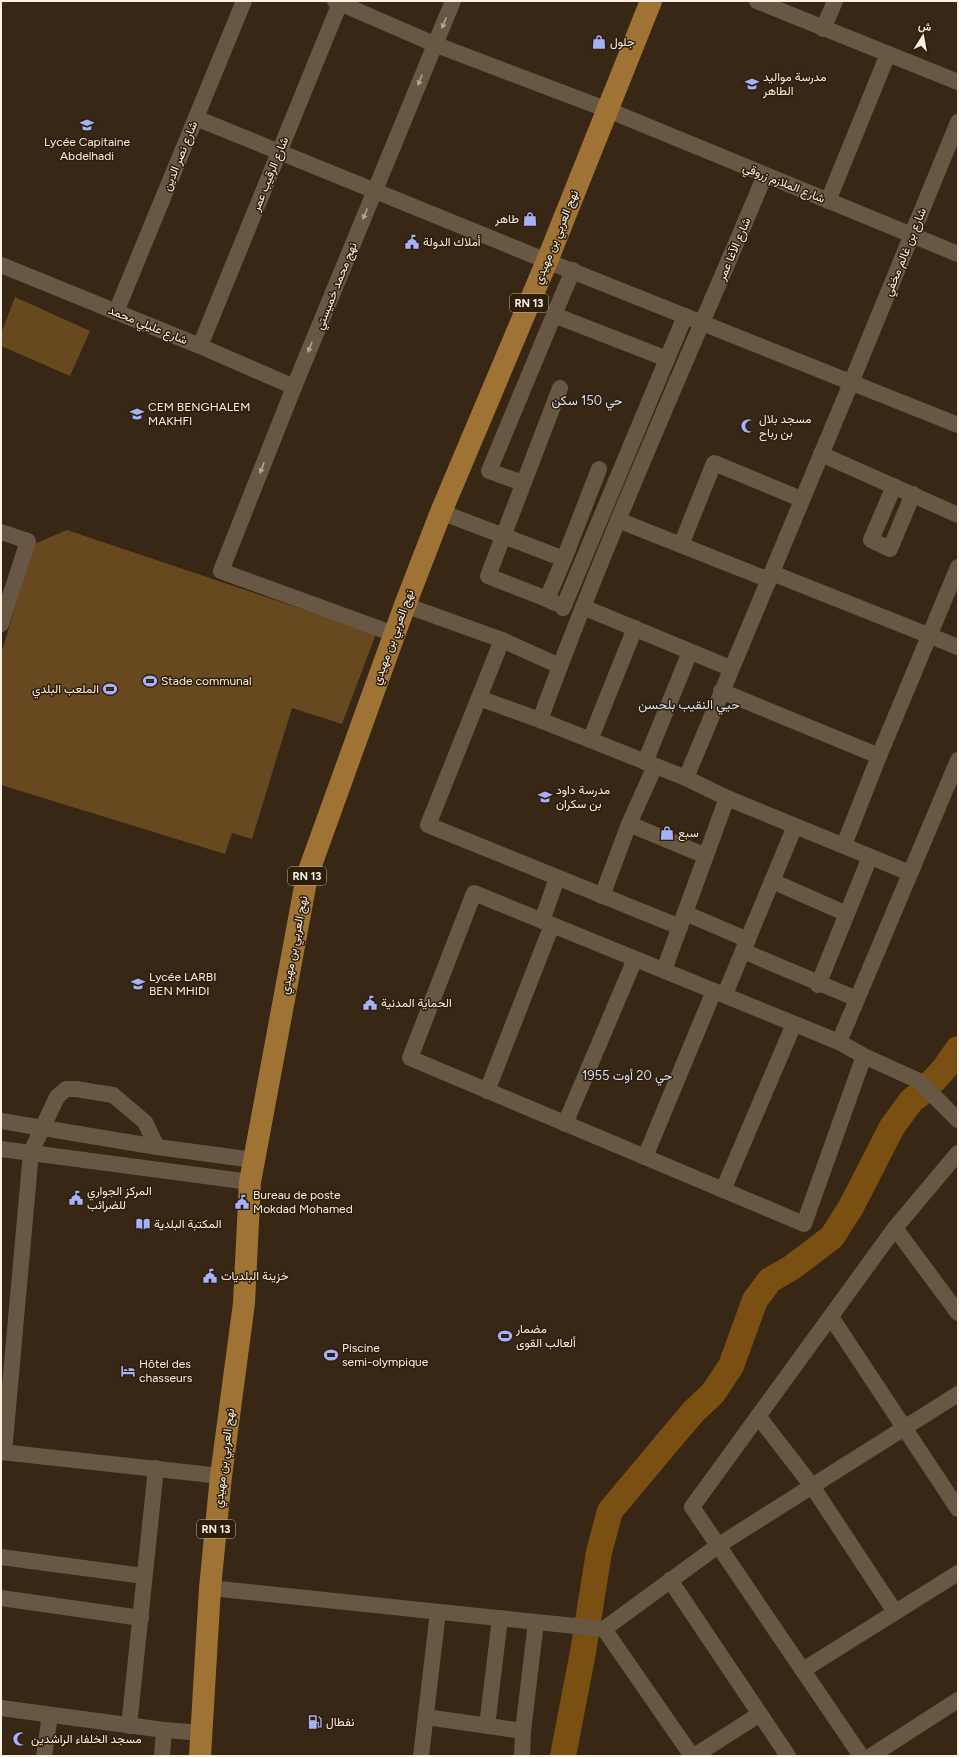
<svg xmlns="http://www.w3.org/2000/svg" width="959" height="1757" font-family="Figtree,Vazirmatn,sans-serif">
<rect width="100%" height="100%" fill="#372714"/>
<g fill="#68481e">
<path d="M15,297L90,331L70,376L1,346V334Z"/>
<path d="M67,530L376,634L342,724L292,708L252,839L232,833L225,854L1,785V654L34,544Z"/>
</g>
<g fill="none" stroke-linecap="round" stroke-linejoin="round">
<path stroke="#795011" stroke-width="26" d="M563,1756L583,1652L599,1552L610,1511L671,1438L694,1411L713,1393L731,1366L755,1300L770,1280L791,1268L832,1237L851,1207L892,1127L911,1101L925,1090L944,1069L958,1049"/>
<g stroke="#685742" stroke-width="16">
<path d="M335,1L434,44L608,110L958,254"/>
<path d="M757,1L958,82"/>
<path d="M823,29L835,1"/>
<path d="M196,118L547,261L958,425"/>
<path d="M765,175C689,356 607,536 540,720L686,778L727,798L910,873"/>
<path d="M828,201L888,54"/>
<path d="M1,265L200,346L294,387"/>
<path d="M573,270L554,315L667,359"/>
<path d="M116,312L244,1"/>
<path d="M200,346L340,3"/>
<path d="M821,454L958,515"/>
<path d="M523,483L489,471L554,315"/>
<path d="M894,486L871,540L890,549L913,494"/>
<path d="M441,512L564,559L547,599L555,603"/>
<path d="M618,520L769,580"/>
<path d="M1,532L28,541L1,624"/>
<path d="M681,545L714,463L801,499"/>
<path d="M564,559L599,469"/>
<path d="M772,573L958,647"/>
<path d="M547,599L488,576L560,388"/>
<path d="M405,605L502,640L560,666"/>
<path d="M583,607L730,668"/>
<path d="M563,608L685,316"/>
<path d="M394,634L221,571L294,387L453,1"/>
<path d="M502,640L428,825L680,927"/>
<path d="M721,691L879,756"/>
<path d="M479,698L540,720"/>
<path d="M590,740L635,628"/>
<path d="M645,762L690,652"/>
<path d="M686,778L851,383L958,122"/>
<path d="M629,824L706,856"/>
<path d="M844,845L879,756L958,567"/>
<path d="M772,881L847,914"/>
<path d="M602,896L629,824L655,766"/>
<path d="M685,913L748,940"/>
<path d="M542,921L557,878"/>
<path d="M743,951L857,999"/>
<path d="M664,970L727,798"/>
<path d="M818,985L870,857"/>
<path d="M725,994L795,826"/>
<path d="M839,1042L958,760"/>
<path d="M864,1056L804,1224L410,1058L474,893L839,1042L864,1056L919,1081L958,1120"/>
<path d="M487,1091L552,925"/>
<path d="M1,1121L157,1147L254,1160"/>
<path d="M565,1124L635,959"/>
<path d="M1,1149L250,1182"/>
<path d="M645,1157L714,991"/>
<path d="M723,1190L794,1024"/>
<path d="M895,1228L958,1313"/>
<path d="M831,1317L958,1509"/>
<path d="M758,1416L812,1486L895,1612"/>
<path d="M1,1452L221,1476"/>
<path d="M4,1452L31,1152L57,1097L66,1089H76L113,1095L145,1122L157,1147"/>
<path d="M1,1557L144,1576"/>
<path d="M670,1580L788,1756"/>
<path d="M210,1588L604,1629L719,1545L958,1394"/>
<path d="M1,1598L141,1618"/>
<path d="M604,1629L692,1756"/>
<path d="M803,1670L958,1573"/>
<path d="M1,1708L164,1730L202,1733"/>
<path d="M426,1717L523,1731"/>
<path d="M129,1726L156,1468"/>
<path d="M487,1726L500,1618"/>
<path d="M44,1756L50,1715"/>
<path d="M162,1756L164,1730"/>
<path d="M421,1756L438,1612"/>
<path d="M522,1756L523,1731L536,1622"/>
<path d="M694,1756L760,1714"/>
<path d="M861,1756L692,1507L895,1228L958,1153"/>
<path d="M871,1756L958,1700"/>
</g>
<path stroke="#9f7334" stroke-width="22" d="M200,1756L210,1588L221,1476L244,1303L250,1182L307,876L405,605L441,512L547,261L651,1"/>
</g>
<defs><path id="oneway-solid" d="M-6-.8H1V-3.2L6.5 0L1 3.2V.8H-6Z"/></defs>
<g fill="#b1a493">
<use href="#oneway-solid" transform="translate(444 23) rotate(113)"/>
<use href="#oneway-solid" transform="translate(420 80) rotate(112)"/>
<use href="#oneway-solid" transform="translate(365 214) rotate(112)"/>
<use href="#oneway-solid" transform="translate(310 347) rotate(112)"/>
<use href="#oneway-solid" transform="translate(262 468) rotate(111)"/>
</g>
<defs>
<symbol id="shop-bare" viewBox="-9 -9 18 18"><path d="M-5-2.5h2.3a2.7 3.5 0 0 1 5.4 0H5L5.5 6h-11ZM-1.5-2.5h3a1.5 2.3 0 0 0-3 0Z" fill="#a6b1fc" stroke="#2d1e0a" stroke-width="2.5" paint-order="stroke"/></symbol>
<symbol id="school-bare" viewBox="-9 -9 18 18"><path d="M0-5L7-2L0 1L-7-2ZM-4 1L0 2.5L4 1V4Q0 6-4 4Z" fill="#a6b1fc" stroke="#2d1e0a" stroke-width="2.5" paint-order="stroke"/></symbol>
<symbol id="civic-bare" viewBox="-9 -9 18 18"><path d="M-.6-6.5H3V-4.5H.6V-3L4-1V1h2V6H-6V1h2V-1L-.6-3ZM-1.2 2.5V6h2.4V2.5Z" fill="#a6b1fc" stroke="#2d1e0a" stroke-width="2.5" paint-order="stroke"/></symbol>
<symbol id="mosque-bare" viewBox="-9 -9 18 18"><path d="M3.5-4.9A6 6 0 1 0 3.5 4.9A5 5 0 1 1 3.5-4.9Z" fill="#a6b1fc" stroke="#2d1e0a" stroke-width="2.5" paint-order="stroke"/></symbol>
<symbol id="stadium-bare" viewBox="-9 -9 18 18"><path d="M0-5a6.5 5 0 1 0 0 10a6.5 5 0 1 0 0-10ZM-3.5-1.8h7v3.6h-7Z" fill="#a6b1fc" stroke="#2d1e0a" stroke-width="2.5" paint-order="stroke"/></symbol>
<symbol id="library-bare" viewBox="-9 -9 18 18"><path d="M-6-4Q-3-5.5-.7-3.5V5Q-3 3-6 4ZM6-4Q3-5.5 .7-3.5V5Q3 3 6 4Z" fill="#a6b1fc" stroke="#2d1e0a" stroke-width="2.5" paint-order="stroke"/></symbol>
<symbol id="hotel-bare" viewBox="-9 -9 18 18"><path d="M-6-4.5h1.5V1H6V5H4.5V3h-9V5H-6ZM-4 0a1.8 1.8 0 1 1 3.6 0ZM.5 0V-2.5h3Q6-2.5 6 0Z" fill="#a6b1fc" stroke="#2d1e0a" stroke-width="2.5" paint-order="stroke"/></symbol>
<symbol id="fuel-bare" viewBox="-9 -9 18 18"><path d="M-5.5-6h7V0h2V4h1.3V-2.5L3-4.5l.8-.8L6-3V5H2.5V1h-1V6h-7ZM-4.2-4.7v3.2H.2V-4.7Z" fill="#a6b1fc" stroke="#2d1e0a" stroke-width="2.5" paint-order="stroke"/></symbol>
</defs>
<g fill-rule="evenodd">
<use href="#shop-bare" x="589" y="32" width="20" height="20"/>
<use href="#school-bare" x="742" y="74" width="20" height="20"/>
<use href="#school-bare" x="77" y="115" width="20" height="20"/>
<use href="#shop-bare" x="520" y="209" width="20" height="20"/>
<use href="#civic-bare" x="402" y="232" width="20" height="20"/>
<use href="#school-bare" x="127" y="404" width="20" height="20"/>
<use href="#mosque-bare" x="738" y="416" width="20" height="20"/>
<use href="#stadium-bare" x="140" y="671" width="20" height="20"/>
<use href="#stadium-bare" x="100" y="679" width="20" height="20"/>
<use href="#school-bare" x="535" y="787" width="20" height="20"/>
<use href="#shop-bare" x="657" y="823" width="20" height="20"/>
<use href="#school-bare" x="128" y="974" width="20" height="20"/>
<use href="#civic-bare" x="360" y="993" width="20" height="20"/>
<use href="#civic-bare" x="66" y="1188" width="20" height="20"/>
<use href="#civic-bare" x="232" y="1192" width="20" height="20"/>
<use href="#library-bare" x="133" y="1214" width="20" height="20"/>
<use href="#civic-bare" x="200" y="1266" width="20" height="20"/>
<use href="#stadium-bare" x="495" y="1326" width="20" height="20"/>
<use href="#stadium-bare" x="321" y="1345" width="20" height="20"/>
<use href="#hotel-bare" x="118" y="1361" width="20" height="20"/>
<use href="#fuel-bare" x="305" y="1712" width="20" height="20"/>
<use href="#mosque-bare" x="10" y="1729" width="20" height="20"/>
</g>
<g text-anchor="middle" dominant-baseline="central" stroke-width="3" stroke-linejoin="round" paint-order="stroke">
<g fill="#2d1e0a" stroke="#bcb1a3" stroke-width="1">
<rect x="510" y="294" width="38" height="18" rx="3"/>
<rect x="288" y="867" width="38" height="18" rx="3"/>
<rect x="197" y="1520" width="38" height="18" rx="3"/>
</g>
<g font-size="11" font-weight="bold" fill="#faf0e4">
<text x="529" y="303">RN 13</text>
<text x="307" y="876">RN 13</text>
<text x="216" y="1529">RN 13</text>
</g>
<g font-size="12" fill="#faf0e4" stroke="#2d1e0a" text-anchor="start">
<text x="610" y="42">جلول</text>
<text x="763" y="77">مدرسة مواليد<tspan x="763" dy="14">الطاهر</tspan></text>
<text x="87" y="142" text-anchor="middle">Lycée Capitaine<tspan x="87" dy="14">Abdelhadi</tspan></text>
<text x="519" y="219" text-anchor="end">طاهر</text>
<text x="423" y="242">أملاك الدولة</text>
<text x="148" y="407">CEM BENGHALEM<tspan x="148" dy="14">MAKHFI</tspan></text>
<text x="759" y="419">مسجد بلال<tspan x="759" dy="14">بن رباح</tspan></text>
<text x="161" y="681">Stade communal</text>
<text x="99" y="689" text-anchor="end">الملعب البلدي</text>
<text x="556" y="790">مدرسة داود<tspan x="556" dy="14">بن سكران</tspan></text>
<text x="678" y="833">سبع</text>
<text x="149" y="977">Lycée LARBI<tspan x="149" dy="14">BEN MHIDI</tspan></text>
<text x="381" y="1003">الحماية المدنية</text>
<text x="87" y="1191">المركز الجواري<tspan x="87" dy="14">للضرائب</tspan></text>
<text x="253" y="1195">Bureau de poste<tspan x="253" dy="14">Mokdad Mohamed</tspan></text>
<text x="154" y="1224">المكتبة البلدية</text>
<text x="221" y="1276">خزينة البلديات</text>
<text x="516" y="1329">مضمار<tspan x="516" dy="14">ألعالب القوى</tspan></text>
<text x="342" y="1348">Piscine<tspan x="342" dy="14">semi-olympique</tspan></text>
<text x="139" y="1364">Hôtel des<tspan x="139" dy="14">chasseurs</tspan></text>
<text x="326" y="1722">نفطال</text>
<text x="31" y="1739">مسجد الخلفاء الراشدين</text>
</g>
<g font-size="12" fill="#faf0e4" stroke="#2d1e0a">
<text transform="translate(180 156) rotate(-68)">شارع نصر الدين</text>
<text transform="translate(270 174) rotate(-68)">شارع الرقيب عمر</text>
<text transform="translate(784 183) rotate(22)">شارع الملازم زروقي</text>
<text transform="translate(556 237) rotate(-68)">نهج العربي بن مهيدي</text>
<text transform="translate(734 249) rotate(-67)">شارع الآغا عمر</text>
<text transform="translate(905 252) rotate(-68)">شارع بن غالم مخفي</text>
<text transform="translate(336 286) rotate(-68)">نهج محمد خميستي</text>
<text transform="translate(148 325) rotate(22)">شارع عليلي محمد</text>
<text transform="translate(393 637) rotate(-70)">نهج العربي بن مهيدي</text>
<text transform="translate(294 945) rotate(-79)">نهج العربي بن مهيدي</text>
<text transform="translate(224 1458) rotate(-83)">نهح العربي بن مهيدي</text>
</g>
<g font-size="13" fill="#d8defb" stroke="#2d1e0a">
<text x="587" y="400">حي 150 سكن</text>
<text x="689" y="704">حيي النقيب بلحسن</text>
<text x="627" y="1075">حي 20 أوت 1955</text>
</g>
</g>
<rect width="959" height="1757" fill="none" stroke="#faf0e4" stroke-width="4"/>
<g transform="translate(923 36) rotate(11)" stroke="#2d1e0a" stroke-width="3" paint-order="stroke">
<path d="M0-3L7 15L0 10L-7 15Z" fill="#faf0e4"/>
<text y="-6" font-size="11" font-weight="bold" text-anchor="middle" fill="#faf0e4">ش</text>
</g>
</svg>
